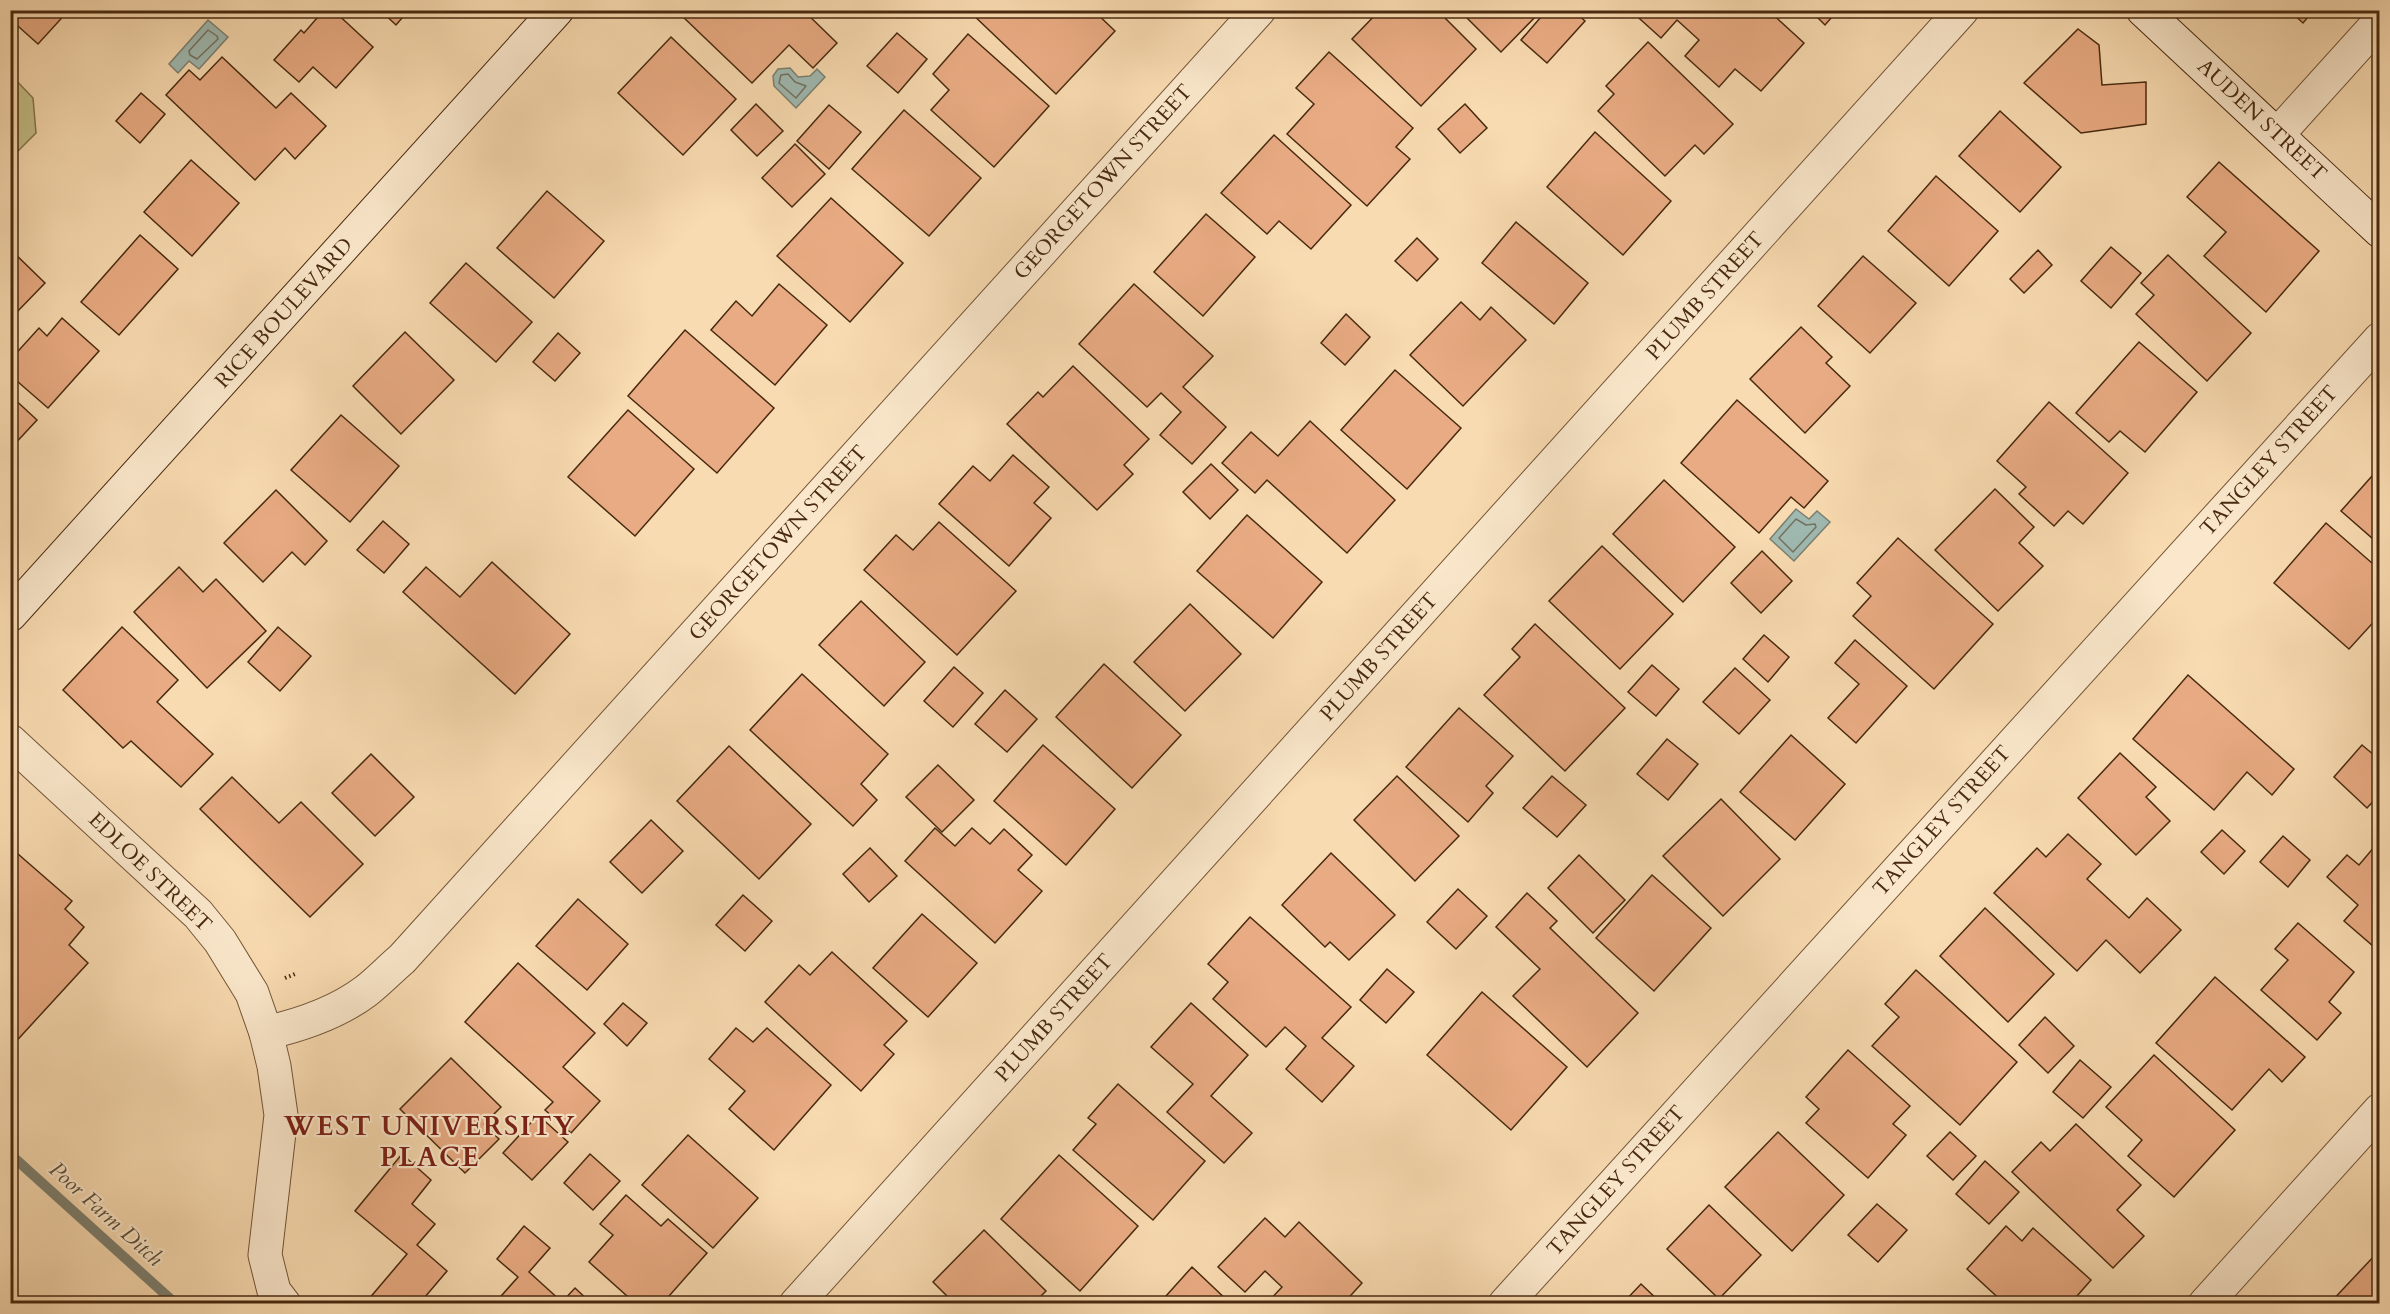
<svg xmlns="http://www.w3.org/2000/svg" width="2390" height="1314" font-family="Cardo,serif">
<rect width="100%" height="100%" fill="#f9dbb1"/>
<filter id="stains"><feTurbulence type="fractalNoise" baseFrequency=".00333" numOctaves="4"/><feColorMatrix values="0 0 0 0 .2 0 0 0 0 .09 0 0 0 0 .02 0 0 0 .5 -.17"/></filter>
<radialGradient id="worn" r=".72"><stop offset=".6" stop-color="#630" stop-opacity="0"/><stop offset="1" stop-color="#630" stop-opacity=".3"/></radialGradient>
<path fill="#c4be87" stroke="#86744c" stroke-width="1.5" d="M11,75L33,98L36,133L11,158Z"/>
<g fill="#9fbab2" stroke="#7c8071" stroke-width="1.5">
<path d="M208,20L228,37L199,69L189,61L178,73L169,64Z"/>
<path d="M790,68L798,77L810,76L817,69L825,77L796,108L774,86L773,76L778,69Z"/>
<path d="M1796,509L1809,519L1817,511L1830,522L1794,561L1770,539Z"/>
</g>
<g fill="none" stroke-linecap="round" stroke-linejoin="round">
<g stroke="#747261" stroke-width="1.5">
<path d="M208,30L217,36L218,39L197,59L190,55L189,51Z"/>
<path d="M788,74L795,82L806,86L796,98L779,83L781,75Z"/>
<path d="M1796,519L1806,525L1815,524L1816,527L1793,552L1779,538Z"/>
</g>
<path stroke="#7c8071" stroke-width="10" d="M10,1154L176,1304"/>
</g>
<g fill="#e9ab83" stroke="#482a10" stroke-width="1.5">
<path d="M10,10H69L38,44L10,19Z"/>
<path d="M324,10H333L373,47L336,88L313,67L299,82L274,60L301,30L304,33Z"/>
<path d="M380,10H409L396,25Z"/>
<path d="M686,10H803L837,43L813,68L789,45L752,83L681,15Z"/>
<path d="M884,10H897L891,17Z"/>
<path d="M968,10H1093L1115,31L1056,94Z"/>
<path d="M1380,10H1437L1476,49L1421,106L1352,39Z"/>
<path d="M1459,10H1542L1501,52Z"/>
<path d="M1547,10H1573L1585,21L1547,63L1521,40Z"/>
<path d="M1630,10H1768L1804,43L1761,91L1735,69L1719,87L1685,56L1699,40L1677,20L1661,38Z"/>
<path d="M1810,10H1838L1825,25Z"/>
<path d="M2289,10H2314L2303,23Z"/>
<path d="M2078,29L2099,45L2102,85L2146,82V124L2081,133L2024,83Z"/>
<path d="M897,33L927,59L898,93L867,66Z"/>
<path d="M968,34L1049,106L994,167L931,110L949,90L933,74Z"/>
<path d="M671,37L736,99L683,155L618,93Z"/>
<path d="M1648,42L1733,124L1704,154L1695,145L1665,176L1598,111L1614,94L1606,86Z"/>
<path d="M1329,52L1413,128L1396,147L1410,159L1367,206L1287,134L1314,104L1296,88Z"/>
<path d="M222,57L276,108L291,93L326,126L295,159L285,148L255,180L166,95L189,70L200,80Z"/>
<path d="M141,93L165,114L140,143L116,121Z"/>
<path d="M756,104L783,131L757,156L731,130Z"/>
<path d="M1465,104L1487,128L1460,153L1438,129Z"/>
<path d="M829,105L861,132L829,169L797,141Z"/>
<path d="M904,110L981,178L929,236L852,169Z"/>
<path d="M2000,111L2061,167L2020,212L1959,156Z"/>
<path d="M1595,132L1671,201L1623,255L1547,187Z"/>
<path d="M1274,135L1351,205L1311,249L1279,221L1267,234L1221,193Z"/>
<path d="M795,144L825,174L792,207L762,178Z"/>
<path d="M191,160L239,203L192,256L144,212Z"/>
<path d="M2219,162L2319,251L2266,312L2204,256L2226,232L2187,197Z"/>
<path d="M1936,176L1998,231L1949,286L1888,231Z"/>
<path d="M547,191L604,241L554,298L497,248Z"/>
<path d="M831,198L903,263L850,322L777,256Z"/>
<path d="M1206,214L1255,257L1203,316L1154,272Z"/>
<path d="M1516,222L1588,283L1554,324L1482,263Z"/>
<path d="M140,235L178,269L119,335L81,302Z"/>
<path d="M1417,238L1438,259L1417,281L1395,261Z"/>
<path d="M2111,247L2141,273L2111,308L2081,281Z"/>
<path d="M10,249L45,283L14,315L10,312Z"/>
<path d="M2038,250L2052,265L2024,293L2010,279Z"/>
<path d="M2168,255L2251,333L2207,381L2136,314L2154,295L2141,283Z"/>
<path d="M1863,256L1916,303L1870,353L1818,306Z"/>
<path d="M466,263L532,322L496,362L430,303Z"/>
<path d="M779,284L827,325L775,385L711,330L736,301L752,316Z"/>
<path d="M1134,284L1213,356L1183,387L1226,427L1192,464L1160,435L1181,412L1161,393L1147,407L1079,344Z"/>
<path d="M1461,302L1480,320L1491,307L1526,340L1463,406L1410,355Z"/>
<path d="M1346,314L1370,337L1345,365L1321,343Z"/>
<path d="M62,318L99,351L48,408L10,375V360L39,328L47,336Z"/>
<path d="M1801,327L1832,357L1826,363L1850,386L1805,433L1750,379Z"/>
<path d="M685,330L774,408L717,473L628,396Z"/>
<path d="M405,332L454,380L401,434L353,386Z"/>
<path d="M558,333L580,353L555,381L533,362Z"/>
<path d="M2139,342L2197,392L2145,452L2120,431L2109,442L2076,413Z"/>
<path d="M1073,366L1149,439L1124,465L1133,474L1097,510L1007,424L1038,392L1043,397Z"/>
<path d="M1395,370L1461,428L1407,489L1341,430Z"/>
<path d="M10,395L37,420L10,449Z"/>
<path d="M1737,400L1828,481L1804,508L1791,497L1759,533L1681,463Z"/>
<path d="M2049,402L2128,473L2083,524L2068,511L2054,526L2019,494L2026,487L1997,461Z"/>
<path d="M628,410L694,469L635,536L568,477Z"/>
<path d="M341,415L399,466L350,522L291,470Z"/>
<path d="M1310,421L1395,500L1347,553L1267,480L1255,493L1222,463L1251,432L1278,456Z"/>
<path d="M1013,455L1049,487L1034,503L1051,518L1009,566L939,504L973,466L990,481Z"/>
<path d="M1211,464L1238,490L1210,519L1183,492Z"/>
<path d="M2380,467V545L2341,511Z"/>
<path d="M1664,480L1735,547L1683,602L1613,534Z"/>
<path d="M1995,489L2034,527L2019,543L2043,566L1998,611L1935,550Z"/>
<path d="M276,490L327,541L305,565L292,552L263,582L224,543Z"/>
<path d="M1247,515L1322,582L1273,638L1197,571Z"/>
<path d="M383,521L409,544L384,573L357,550Z"/>
<path d="M939,522L1016,591L957,655L864,570L896,535L913,550Z"/>
<path d="M2326,523L2380,570V615L2349,649L2274,583Z"/>
<path d="M1898,538L1993,624L1934,689L1853,616L1871,596L1857,583Z"/>
<path d="M1602,546L1673,614L1620,669L1549,601Z"/>
<path d="M1762,551L1792,581L1761,613L1731,583Z"/>
<path d="M492,562L570,634L515,694L403,592L426,567L460,597Z"/>
<path d="M179,567L203,592L216,579L266,631L207,688L134,612Z"/>
<path d="M861,601L925,662L884,706L819,645Z"/>
<path d="M1190,604L1241,654L1185,711L1134,662Z"/>
<path d="M1535,624L1625,708L1565,771L1484,695L1520,657L1512,649Z"/>
<path d="M122,627L178,680L157,702L213,754L181,787L131,741L123,748L63,690Z"/>
<path d="M278,627L311,656L280,691L248,662Z"/>
<path d="M1764,635L1789,657L1768,682L1743,659Z"/>
<path d="M1855,640L1907,686L1856,743L1828,718L1859,684L1835,663Z"/>
<path d="M1104,664L1181,735L1132,788L1056,717Z"/>
<path d="M1652,665L1679,689L1656,716L1628,692Z"/>
<path d="M954,667L983,693L953,727L924,701Z"/>
<path d="M1735,668L1770,700L1739,734L1703,702Z"/>
<path d="M802,674L888,754L861,784L877,800L853,826L750,730Z"/>
<path d="M2188,675L2294,769L2272,795L2247,772L2214,810L2133,739Z"/>
<path d="M1005,690L1037,719L1007,752L975,724Z"/>
<path d="M1459,708L1513,756L1486,786L1493,793L1468,822L1406,767Z"/>
<path d="M1791,735L1845,784L1795,840L1740,792Z"/>
<path d="M1667,739L1698,764L1668,800L1637,774Z"/>
<path d="M1043,745L1115,809L1066,865L994,801Z"/>
<path d="M2362,745L2380,760V794L2367,808L2334,777Z"/>
<path d="M729,746L811,824L759,879L677,801Z"/>
<path d="M2120,753L2156,787L2146,797L2170,821L2136,855L2078,798Z"/>
<path d="M371,754L414,797L375,836L332,793Z"/>
<path d="M938,765L974,800L942,832L906,797Z"/>
<path d="M1397,776L1459,836L1415,881L1354,820Z"/>
<path d="M1552,776L1586,805L1557,837L1523,808Z"/>
<path d="M232,777L279,823L301,802L363,864L310,917L200,809Z"/>
<path d="M1721,799L1780,859L1723,916L1663,856Z"/>
<path d="M651,820L683,851L642,893L610,862Z"/>
<path d="M935,828L955,846L972,828L990,844L1004,829L1032,855L1018,870L1042,891L995,943L905,861Z"/>
<path d="M2222,830L2245,851L2224,874L2201,852Z"/>
<path d="M2068,834L2101,864L2087,879L2129,918L2147,898L2181,930L2140,973L2106,940L2077,971L1994,893L2037,848L2046,857Z"/>
<path d="M2283,836L2310,860L2288,887L2260,862Z"/>
<path d="M2375,846L2380,850V952L2344,921L2358,905L2327,877L2347,855L2359,865Z"/>
<path d="M10,847L72,901L65,909L84,927L69,945L88,963L10,1048Z"/>
<path d="M870,848L897,876L869,902L843,874Z"/>
<path d="M1331,853L1395,915L1349,960L1330,942L1325,947L1282,905Z"/>
<path d="M1579,855L1625,900L1593,933L1548,888Z"/>
<path d="M1652,875L1711,928L1654,991L1596,938Z"/>
<path d="M1458,889L1487,916L1456,949L1427,922Z"/>
<path d="M1527,893L1557,921L1550,928L1638,1013L1587,1067L1513,996L1540,969L1496,927Z"/>
<path d="M743,895L772,921L745,951L716,925Z"/>
<path d="M578,899L628,944L587,990L536,946Z"/>
<path d="M1985,908L2054,974L2008,1022L1940,956Z"/>
<path d="M922,914L977,963L928,1017L873,968Z"/>
<path d="M1250,917L1351,1007L1322,1038L1354,1066L1322,1102L1286,1069L1306,1046L1285,1027L1266,1047L1213,999L1228,982L1208,964Z"/>
<path d="M2298,923L2354,972L2329,1002L2341,1013L2317,1040L2261,990L2288,960L2275,949Z"/>
<path d="M832,952L907,1021L884,1045L894,1054L861,1091L765,1002L799,965L810,975Z"/>
<path d="M518,963L595,1033L563,1067L600,1101L571,1133L545,1110L553,1102L465,1022Z"/>
<path d="M1387,969L1414,992L1386,1023L1360,1000Z"/>
<path d="M1916,970L2017,1062L1960,1125L1872,1046L1899,1017L1885,1004Z"/>
<path d="M2215,977L2305,1057L2282,1082L2269,1069L2232,1110L2156,1043Z"/>
<path d="M1482,992L1567,1067L1511,1130L1427,1055Z"/>
<path d="M623,1003L647,1023L627,1046L604,1024Z"/>
<path d="M1191,1003L1248,1055L1211,1096L1252,1133L1224,1163L1167,1112L1193,1084L1151,1047Z"/>
<path d="M2045,1017L2074,1046L2048,1073L2019,1045Z"/>
<path d="M736,1028L753,1042L767,1028L831,1085L774,1150L729,1109L745,1091L709,1059Z"/>
<path d="M1848,1050L1910,1106L1893,1124L1906,1135L1868,1178L1806,1123L1819,1109L1806,1097Z"/>
<path d="M2154,1055L2235,1130L2174,1197L2128,1156L2142,1140L2106,1107Z"/>
<path d="M451,1058L501,1107L484,1124L499,1139L465,1173L400,1109Z"/>
<path d="M2080,1060L2111,1087L2083,1118L2053,1092Z"/>
<path d="M1118,1084L1205,1161L1153,1220L1073,1150L1096,1124L1088,1118Z"/>
<path d="M538,1115L568,1142L532,1180L503,1153Z"/>
<path d="M2076,1124L2141,1185L2117,1210L2144,1236L2113,1268L2012,1172L2041,1142L2050,1151Z"/>
<path d="M1778,1132L1844,1195L1792,1251L1725,1187Z"/>
<path d="M1950,1132L1976,1156L1953,1180L1927,1156Z"/>
<path d="M688,1135L758,1198L713,1248L642,1185Z"/>
<path d="M402,1154L431,1180L412,1204L435,1224L417,1245L447,1271L419,1304H373L368,1300L407,1254L355,1211Z"/>
<path d="M590,1154L620,1181L593,1210L564,1183Z"/>
<path d="M1059,1155L1138,1226L1080,1291L1001,1219Z"/>
<path d="M1985,1161L2019,1192L1989,1224L1956,1194Z"/>
<path d="M626,1195L661,1226L668,1219L707,1253L662,1304H636L589,1262L613,1235L600,1224Z"/>
<path d="M1877,1204L1907,1230L1878,1262L1848,1235Z"/>
<path d="M1709,1205L1761,1255L1719,1299L1667,1249Z"/>
<path d="M1265,1218L1285,1237L1299,1222L1362,1283L1343,1304H1266L1282,1287L1265,1271L1245,1292L1218,1267Z"/>
<path d="M524,1226L550,1248L529,1272L562,1302L575,1288L592,1304H494L518,1277L497,1259Z"/>
<path d="M2006,1226L2022,1241L2033,1228L2091,1280L2070,1304H2005L1967,1269Z"/>
<path d="M984,1230L1046,1291L1033,1304H973L966,1297L959,1304H955L933,1282Z"/>
<path d="M2376,1254L2380,1258V1304H2329Z"/>
<path d="M1192,1267L1231,1304H1174L1166,1296Z"/>
<path d="M1641,1284L1662,1304H1622Z"/>
</g>
<g fill="none" stroke-linecap="round" stroke-linejoin="round">
<defs>
<g id="street">
<path d="M2278,134L2380,21"/>
<path d="M10,741L198,914L220,941L252,993L266,1033L274,1066L281,1115L265,1255L274,1291L284,1304"/>
<path d="M266,1033C301,1025 337,1013 366,991C379,981 390,969 402,959L1259,10"/>
<path d="M796,1304L1962,10"/>
<path d="M1505,1304L2380,339"/>
<path d="M2205,1304L2380,1110"/>
</g>
<g id="secondary">
<path d="M2143,10L2380,231"/>
<path d="M10,615L557,10"/>
</g>
</defs>
<use href="#street" stroke="#745638" stroke-width="35"/>
<use href="#secondary" stroke="#482a10" stroke-width="35"/>
<path stroke="#482a10" stroke-width="4" stroke-dasharray="1.5 3" stroke-linecap="butt" d="M285,978L295,974"/>
<use href="#street" stroke="#fbe8cc" stroke-width="33"/>
<use href="#secondary" stroke="#fbe8cc" stroke-width="33"/>
</g>
<g text-anchor="middle" dominant-baseline="central" stroke-width="4.5" stroke-linejoin="round" paint-order="stroke">
<g font-size="21" fill="#482a10" stroke="#fbe8cc">
<text transform="translate(2262 120) rotate(43)">AUDEN STREET</text>
<text transform="translate(1103 182) rotate(-48)">GEORGETOWN STREET</text>
<text transform="translate(1705 296) rotate(-48)">PLUMB STREET</text>
<text transform="translate(284 313) rotate(-48)">RICE BOULEVARD</text>
<text transform="translate(2269 461) rotate(-48)">TANGLEY STREET</text>
<text transform="translate(778 543) rotate(-48)">GEORGETOWN STREET</text>
<text transform="translate(1379 657) rotate(-48)">PLUMB STREET</text>
<text transform="translate(1942 821) rotate(-48)">TANGLEY STREET</text>
<text transform="translate(150 872) rotate(44)">EDLOE STREET</text>
<text transform="translate(1054 1018) rotate(-48)">PLUMB STREET</text>
<text transform="translate(1616 1181) rotate(-48)">TANGLEY STREET</text>
</g>
<g font-size="22" font-style="italic" fill="#5e4e38" stroke="#fbe8cc">
<text transform="translate(106 1214) rotate(42)">Poor Farm Ditch</text>
</g>
<g font-size="27" font-weight="bold" letter-spacing="1.5" fill="#7a1f14" stroke="#fbe8cc">
<text x="430" y="1126">WEST UNIVERSITY<tspan x="430" dy="31">PLACE</tspan></text>
</g>
</g>
<rect width="2390" height="1314" fill="none" stroke="#f9dbb1" stroke-width="36"/>
<rect x="12" y="12" width="2366" height="1290" fill="none" stroke="#482a10" stroke-width="3"/>
<rect x="18" y="18" width="2354" height="1278" fill="none" stroke="#482a10" stroke-width="1.5"/>
<rect width="100%" height="100%" filter="url(#stains)"/>
<rect width="100%" height="100%" fill="url(#worn)"/>
</svg>
